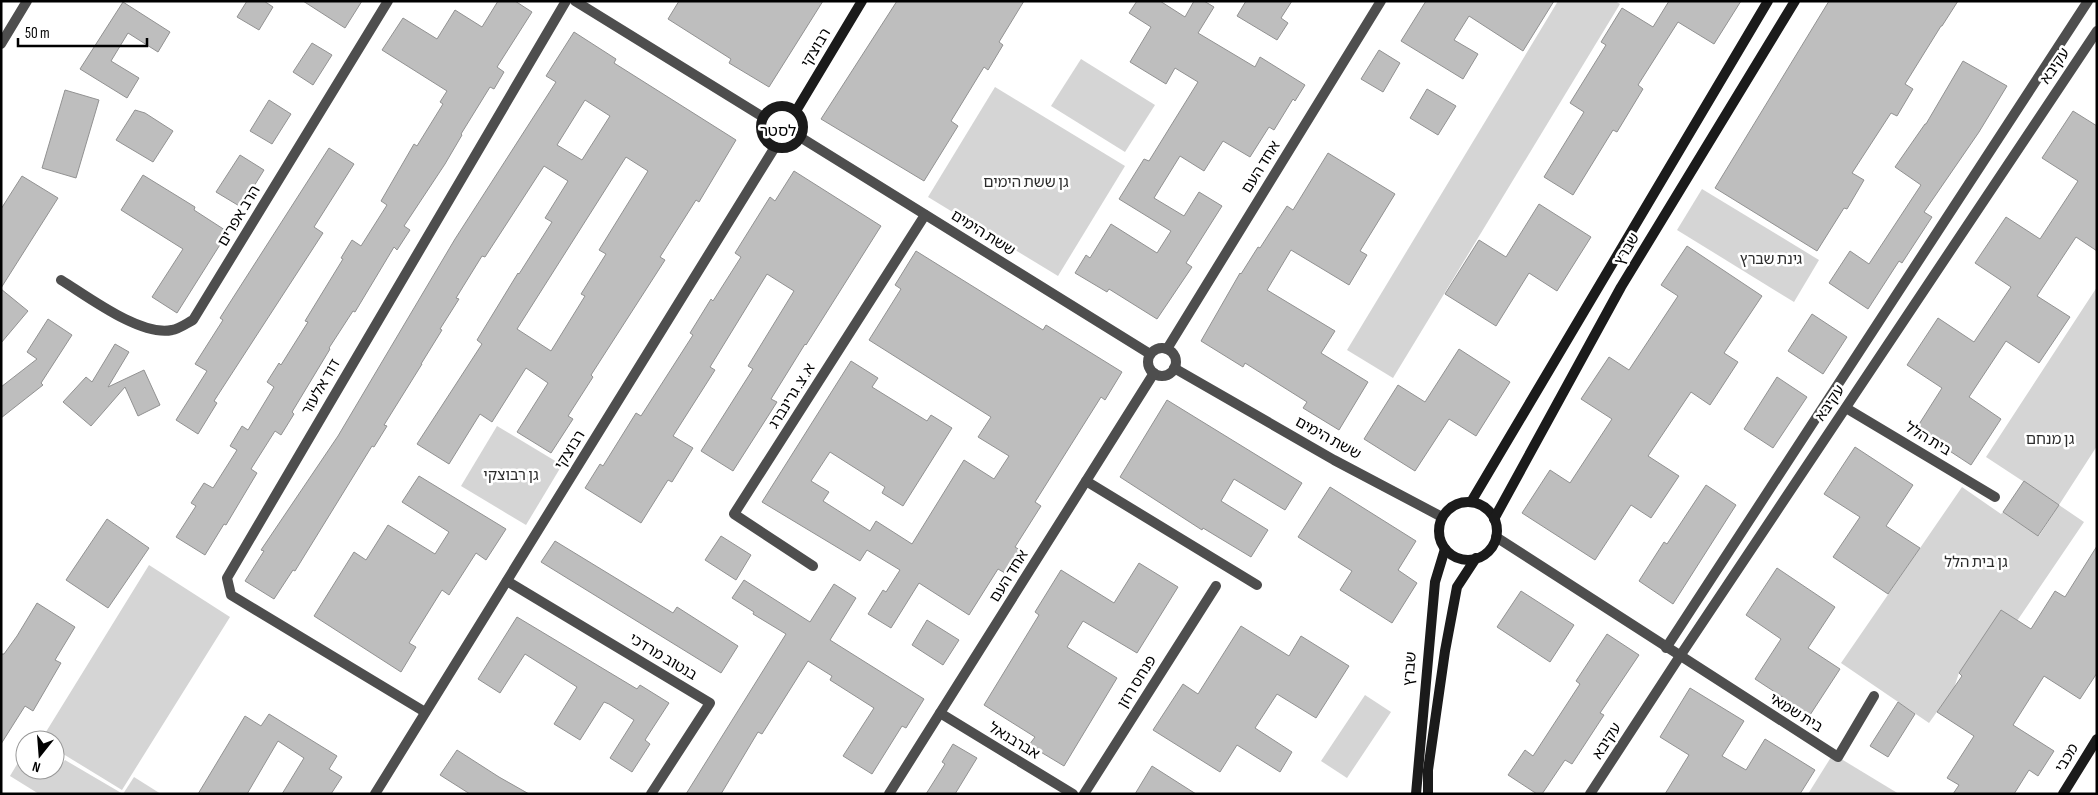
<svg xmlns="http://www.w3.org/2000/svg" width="2098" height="795" font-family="'Sofia Sans Condensed','Noto Sans Hebrew',sans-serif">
<rect width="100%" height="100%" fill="#fff"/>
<g fill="#d5d5d5">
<path d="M1558,1H1615L1620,4L1393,378L1347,350Z"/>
<path d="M1081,59L1155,105L1125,152L1051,106Z"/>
<path d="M995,87L1125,166L1058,276L928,197Z"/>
<path d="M1702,189L1819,260L1794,302L1677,230Z"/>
<path d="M2097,287V446L2059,505L2084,522L2017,621L2001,610L1959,673L1954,688L1929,723L1841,663L1962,487L2001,514L2003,512L2039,536L2059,505L1986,457Z"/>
<path d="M497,426L562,465L526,525L461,486Z"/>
<path d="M149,565L230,617L122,790L55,749V740H41Z"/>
<path d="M1365,695L1391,712L1347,778L1321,761Z"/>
<path d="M25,751V770H55V758L63,763L65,760L123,794H39L10,776Z"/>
<path d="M1833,754L1899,794H1808Z"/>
<path d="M134,777L161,794H123Z"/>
</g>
<g fill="#bebebe" stroke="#929292" fill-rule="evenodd">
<path d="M247,1H264L273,7L259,30L237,17Z"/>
<path d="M303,1H362L345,28Z"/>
<path d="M498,1H515L532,12L497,67L504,72L494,89L490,87L461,134L462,135L445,164L404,226L410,230L397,250L394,247L355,312L353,311L329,348L330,349L292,412L294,414L281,435L275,431L251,469L257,473L226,525L224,524L205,555L176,537L196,506L191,503L204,483L213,488L237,450L230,446L242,426L248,430L274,387L267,382L279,363L281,365L308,322L305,321L343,259L341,258L352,240L361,246L387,205L381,201L414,144L417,146L443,104L440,102L447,91L382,50L403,18L437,39L455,10L482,27Z"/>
<path d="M679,1H823L769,87L729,63L731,59L668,19Z"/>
<path d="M897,1H1024L999,42L1003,45L988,70L984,67L951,121L958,126L924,181L821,119Z"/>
<path d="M1137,1H1160L1185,17L1194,1H1204L1214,7L1198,33L1255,67L1260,57L1305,85L1295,101L1293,99L1274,130L1269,127L1250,157L1223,141L1204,171L1180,156L1154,198L1184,216L1199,192L1222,206L1186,263L1192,267L1157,319L1109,289L1107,292L1075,273L1086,255L1090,258L1111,224L1157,253L1171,231L1119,199L1144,159L1149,161L1198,82L1175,68L1166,84L1130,62L1151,27L1129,13Z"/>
<path d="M1246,1H1292L1281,18L1288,23L1277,40L1237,16Z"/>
<path d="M1426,1H1554L1523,51L1469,16L1454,40L1478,54L1463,79L1401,41Z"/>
<path d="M1669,1H1741L1714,44L1678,22L1638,85L1643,89L1617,132L1613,130L1573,195L1544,177L1584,112L1570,103L1606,45L1601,42L1622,8L1653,27Z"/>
<path d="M1829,1H1958L1942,26H1941L1905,84L1913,89L1897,116L1891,113L1852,173L1864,180L1847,209L1844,208L1817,251L1715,188Z"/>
<path d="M123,2L170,32L158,52L128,33L111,61L139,78L127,98L80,69Z"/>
<path d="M574,32L616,59L614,63L736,140L699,202L696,200L660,257L665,260L591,375L593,377L568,416L573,419L551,453L517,432L548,383L526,368L492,422L480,414L449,464L417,444L482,344L477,340L518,273L519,274L552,222L545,218L568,181L544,166L485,257L482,256L456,298L459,299L440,329L442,330L421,364H422L384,425L387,426L374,447L372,446L295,571L293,570L274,599L245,581L264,551L261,550L338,436L455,239L556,82L546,76ZM585,100L610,116L582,160L557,145ZM626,157L648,171L599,250L606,254L581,294L585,296L551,351L517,329Z"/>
<path d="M312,43L332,55L313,85L293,72Z"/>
<path d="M1379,50L1400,63L1383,92L1361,79Z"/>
<path d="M1963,61L2007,86L1979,132L1924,212L1932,217L1902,263L1899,261L1868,309L1829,283L1850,251L1869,264L1921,185L1895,167L1925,124H1926Z"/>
<path d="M1427,89L1456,106L1438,135L1410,118Z"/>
<path d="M65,90L99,100L76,178L42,168Z"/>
<path d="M269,100L291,114L272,144L250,131Z"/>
<path d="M135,110L145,113L173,131L153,162L116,140Z"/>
<path d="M2073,111L2097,126V251L2076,237L2037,296L2070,317L2039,363L2006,341L1969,397L2001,419L1971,465L1916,429L1942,388L1907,365L1938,318L1974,342L2011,287L1975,263L2006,217L2040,239L2078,181L2042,158Z"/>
<path d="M329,148L354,164L314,227L323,233L214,401L217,403L198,434L176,420L207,371L195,364L223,320L220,318Z"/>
<path d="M1328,153L1395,194L1360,251L1367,255L1349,285L1291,250L1267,290L1335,331L1321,353L1368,382L1339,430L1303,408L1307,402L1245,363L1243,367L1201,341L1240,273L1241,274L1258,247L1260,248L1287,206L1293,210Z"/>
<path d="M240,155L264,170L241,207L216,192Z"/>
<path d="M794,171L881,226L806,345L805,344L771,399L777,402L733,471L701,451L753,369L748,366L794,291L767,274L710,367L715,370L673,436L693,448L672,482L668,480L641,523L585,488L600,464L603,466L636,413L641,416L693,335L690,333L711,299L713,301L741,257L735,253L770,197L775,201Z"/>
<path d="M143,175L195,207L194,210L228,232L177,313L152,297L183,249L121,210Z"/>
<path d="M22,176L58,198L1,288V209Z"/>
<path d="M1539,204L1591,237L1557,291L1529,273L1496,326L1445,294L1479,240L1506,257Z"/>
<path d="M1687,246L1762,296L1724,353L1738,362L1710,405L1691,392L1648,456L1679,476L1651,518L1631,505L1595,560L1522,513L1550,470L1570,483L1612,419L1581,399L1609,357L1629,370L1678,296L1661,285Z"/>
<path d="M916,251L1043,330L1046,325L1122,372L1105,400L1101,397L1035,502L1041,506L1015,547L1020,550L1005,573L998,569L969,615L919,583L891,628L868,614L883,590L886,592L900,570L867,550L860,561L762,502L851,361L878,378L872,387L927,421L931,415L952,428L903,506L882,493L885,487L830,452L811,481L829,492L823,501L870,531L876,521L912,544L964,460L994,479L1009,456L978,437L991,417L869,340L901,289L895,285Z"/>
<path d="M1,289L28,311L1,343Z"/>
<path d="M1812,314L1847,337L1823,374L1788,351Z"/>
<path d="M48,319L72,335L41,383L43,385L1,418V387L37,359L27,352Z"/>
<path d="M115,344L129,352L108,387L144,370L160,405L138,416L125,387L91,426L63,402L86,377L92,382Z"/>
<path d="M1459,349L1510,382L1476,436L1449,419L1415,471L1364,439L1398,385L1425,402Z"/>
<path d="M1777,377L1807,397L1773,448L1744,429Z"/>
<path d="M1167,400L1302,483L1285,510L1234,479L1221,501L1268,530L1251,557L1203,528L1202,530L1120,477Z"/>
<path d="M1855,447L1913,485L1886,526L1920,548L1888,594L1833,557L1860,517L1824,494Z"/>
<path d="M419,476L506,529L486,560L476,553L449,595L442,590L409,643L416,647L401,672L314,616L354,552L366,560L388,525L435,554L449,532L402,502Z"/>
<path d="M2024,481L2059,505L2038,536L2003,512Z"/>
<path d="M1706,485L1736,505L1673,604L1639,581L1664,542L1667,544Z"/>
<path d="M1330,487L1416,541L1398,570L1417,583L1392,623L1340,590L1352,571L1298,537Z"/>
<path d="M107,519L149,548L108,608L66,580Z"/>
<path d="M721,536L751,555L736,580L705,560Z"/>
<path d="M555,541L673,613L677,607L738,646L721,673L541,562Z"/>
<path d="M2097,546V673L2080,699L2044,676L2013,725L2054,751L2038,776L2029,770L2014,794H1953L1959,785L1947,778L1974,736L1937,712L1962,676L1959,673L2001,610L2031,629L2055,591L2065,597Z"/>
<path d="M1139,563L1178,587L1137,653L1083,621L1067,647L1117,678L1064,766L1029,745L1035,737L984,705L1039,615L1035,612L1061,570L1114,603Z"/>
<path d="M1777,568L1835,607L1808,648L1840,669L1810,715L1755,679L1781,639L1746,615Z"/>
<path d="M744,580L810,622L834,584L856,598L830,640L924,699L906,728L902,726L872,774L843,756L874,708L830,680L832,676L808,661L762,734L758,732L721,794H686L786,634L753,614L754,612L732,598Z"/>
<path d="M1521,591L1574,625L1550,662L1497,627Z"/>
<path d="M37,603L75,627L55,660L61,663L33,711L25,706L1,744V654H4L17,636Z"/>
<path d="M517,617L637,689L640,685L669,703L645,740L650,744L632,772L610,758L634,720L609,704L604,702L580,740L554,724L577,687L525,654L500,693L478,679Z"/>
<path d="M927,620L959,640L943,665L912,645Z"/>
<path d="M1241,626L1289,656L1301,636L1349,666L1316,718L1277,694L1255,728L1292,752L1280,772L1237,745L1220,772L1153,730L1183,684L1198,694Z"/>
<path d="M1607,634L1639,655L1600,713L1604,715L1572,764L1565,760L1542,794H1537L1508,775L1525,750L1533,756L1580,684L1576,681Z"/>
<path d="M1690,688L1744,721L1722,756L1746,770L1765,739L1815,770L1800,794H1665L1689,755L1660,737Z"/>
<path d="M1898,702L1915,714L1888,757L1870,746Z"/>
<path d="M269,714L337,756L329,769L342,777L331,794H282L304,758L278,741L247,794H198L245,716L261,726Z"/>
<path d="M953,744L977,758L955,794H926L945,764L942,762Z"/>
<path d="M457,750L499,777L529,794H470L440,775Z"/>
<path d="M1152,766L1196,794H1135Z"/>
</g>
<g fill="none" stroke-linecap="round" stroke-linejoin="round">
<g stroke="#4e4e4e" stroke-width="10">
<path d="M575,1L763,117"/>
<path d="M1,44L27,1"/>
<path d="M800,137L1150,354"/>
<path d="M61,280C87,296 141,337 172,330C179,329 187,323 193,320L388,1"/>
<circle cx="1162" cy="362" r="14"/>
<path d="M1167,349L1381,1"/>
<path d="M1174,368L1334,460L1442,517"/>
<path d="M1846,408L1995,497"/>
<path d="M1086,481L1257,585"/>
<path d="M1496,537L1838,757L1874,696"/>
<path d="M813,566L734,514L925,215"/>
<path d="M507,581L710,703L651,794"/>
<path d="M1666,648L2088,1"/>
<path d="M425,712L231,595L227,578L566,1"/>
<path d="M940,713L1073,794"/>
<path d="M375,794L775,147"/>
<path d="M889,794L1154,373"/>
<path d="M1084,794L1216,586"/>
<path d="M1590,794L1680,656L2097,31"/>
</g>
<g stroke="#1b1b1b" stroke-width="10">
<circle cx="782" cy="127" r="21"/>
<path d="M796,111L862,1"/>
<path d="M1471,502L1768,1"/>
<circle cx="1468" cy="531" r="29"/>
<path d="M1494,519L1621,287L1795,1"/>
<path d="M1416,794L1435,582L1445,549"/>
<path d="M1428,794V770L1445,651L1457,587L1476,558"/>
<path d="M2063,794L2097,739"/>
</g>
</g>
<g text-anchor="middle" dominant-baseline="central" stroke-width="5" stroke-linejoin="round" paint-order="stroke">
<g font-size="15" fill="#000" stroke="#fff">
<text transform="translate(816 48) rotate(-59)">רבוצקי</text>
<text transform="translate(2055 66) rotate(-56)">עקיבא</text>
<text transform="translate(1261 167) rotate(-58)">אחד העם</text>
<text transform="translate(239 216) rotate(-59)">הרב אפרים</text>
<text transform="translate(983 233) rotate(32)">ששת הימים</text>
<text transform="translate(1627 249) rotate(-59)">שברץ</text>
<text transform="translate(321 387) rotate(-60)">דוד אלעזר</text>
<text transform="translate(792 396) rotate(-58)">א. צ. גרינברג</text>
<text transform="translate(1830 403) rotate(-56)">עקיבא</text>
<text transform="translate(1328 438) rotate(29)">ששת הימים</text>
<text transform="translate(1928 439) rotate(31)">בית הלל</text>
<text transform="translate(570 450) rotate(-58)">רבוצקי</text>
<text transform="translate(1009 576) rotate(-58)">אחד העם</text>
<text transform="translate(663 657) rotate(31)">בנטוב מרדכי</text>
<text transform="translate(1410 669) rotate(-85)">שברץ</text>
<text transform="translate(1137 682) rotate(-58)">פנחס רוזן</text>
<text transform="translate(1796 713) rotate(32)">בית שמאי</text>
<text transform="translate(1014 741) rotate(31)">אברבנאל</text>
<text transform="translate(1607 741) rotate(-57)">עקיבא</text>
<text transform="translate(2067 758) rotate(-59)">מכבי</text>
</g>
<g font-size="15" fill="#2c2c2c" stroke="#fff">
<text x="1026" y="182">גן ששת הימים</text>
<text x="1771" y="259">גינת שברץ</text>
<text x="2050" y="439">גן מנחם</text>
<text x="511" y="475">גן רבוצקי</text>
<text x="1976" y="562">גן בית הלל</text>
</g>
<g font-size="16" fill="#000" stroke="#fff">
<text x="778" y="131">לסטר</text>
</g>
</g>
<rect width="2098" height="795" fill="none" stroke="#000000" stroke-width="5"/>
<g transform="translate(40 755) rotate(197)"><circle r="24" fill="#ffffff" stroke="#999999"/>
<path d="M0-4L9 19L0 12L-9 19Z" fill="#000000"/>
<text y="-8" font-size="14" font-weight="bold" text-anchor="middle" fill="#000000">N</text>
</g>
<path d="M18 38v8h129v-8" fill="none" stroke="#000000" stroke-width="2.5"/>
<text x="25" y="38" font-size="15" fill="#000000" stroke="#ffffff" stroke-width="4" paint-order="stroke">50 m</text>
</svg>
